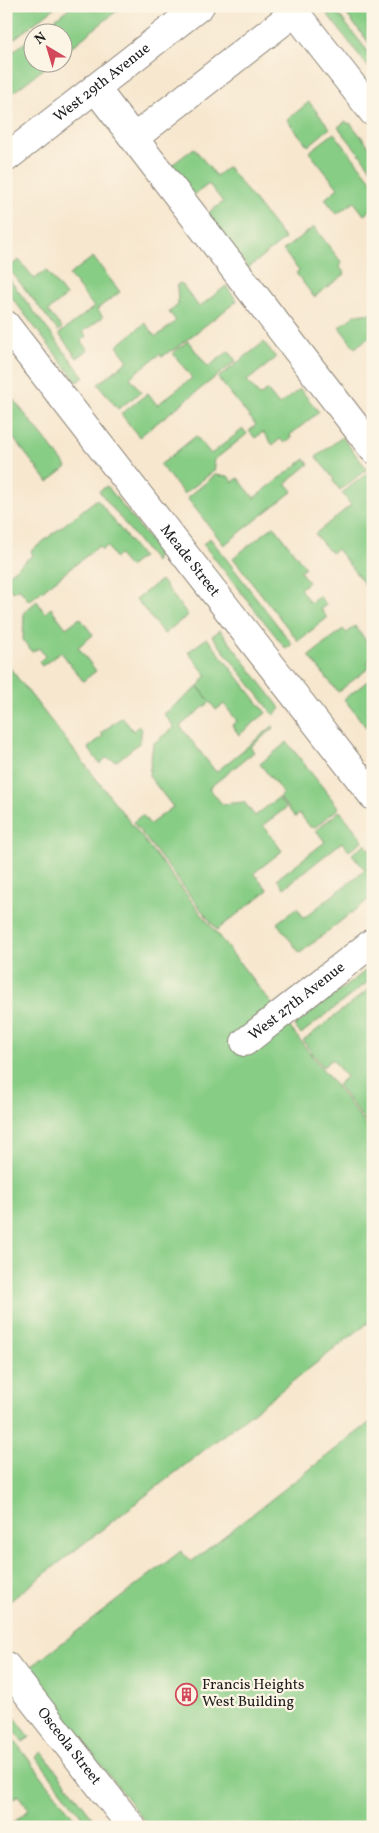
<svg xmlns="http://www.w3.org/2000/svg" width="379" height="1833" font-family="Vollkorn,serif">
<rect width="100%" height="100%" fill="#fcf5e5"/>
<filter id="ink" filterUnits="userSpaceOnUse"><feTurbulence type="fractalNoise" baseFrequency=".02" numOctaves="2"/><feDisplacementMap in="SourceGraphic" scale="10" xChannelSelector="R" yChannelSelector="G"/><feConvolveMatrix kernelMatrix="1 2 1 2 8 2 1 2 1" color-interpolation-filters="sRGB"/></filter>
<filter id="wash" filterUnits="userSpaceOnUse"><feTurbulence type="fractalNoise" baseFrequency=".0096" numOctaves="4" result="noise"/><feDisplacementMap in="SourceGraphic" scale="20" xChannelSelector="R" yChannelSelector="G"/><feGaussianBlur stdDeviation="1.12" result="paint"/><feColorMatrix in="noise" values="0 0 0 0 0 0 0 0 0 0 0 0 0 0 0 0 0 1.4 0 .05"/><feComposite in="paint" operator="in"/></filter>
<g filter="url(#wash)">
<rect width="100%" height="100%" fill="#f7e7cf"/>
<g fill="#88cd86" stroke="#527451">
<path d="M6,6H57L6,45Z"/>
<path d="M72,6H123L63,54L62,32H38Z"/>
<path d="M321,6H332L373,58V73Z"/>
<path d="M340,6H367L373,14V48Z"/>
<path d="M32,37V62L51,63L6,98V57Z"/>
<path d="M309,102L330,128L308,146L287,120Z"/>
<path d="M346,121L348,124L350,123L373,151V171L338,127Z"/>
<path d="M334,133L373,183V208L364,215L354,202L337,214L325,199L338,188L309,152Z"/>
<path d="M194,148L216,176L228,167L285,239L248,268L207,214L223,202L209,184L191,197L168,168Z"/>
<path d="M314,227L342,263L339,266L345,274L314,297L296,273L299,271L283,250Z"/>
<path d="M6,257L12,265L19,260L35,279L46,270L66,296L48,311L62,328L58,331L6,265Z"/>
<path d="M93,257L120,292L97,309L103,317L83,332L87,337L81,341L88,350L77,358L59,334L94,307L69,275Z"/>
<path d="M6,275L84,377L77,382L6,290Z"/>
<path d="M179,283L182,284L199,307L226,286L237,301L172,351L171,350L162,357L160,354L130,377L141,392L118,409L98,384L128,361L117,346L145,323L156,337L176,321L169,312L178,305L177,285Z"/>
<path d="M373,313V334L355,348L339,327L355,315Z"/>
<path d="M188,341L208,367L229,351L236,361L139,437L121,414L148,393L157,405L192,378L173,353Z"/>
<path d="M264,342L276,358L247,381L260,396L267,390L279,405L300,389L319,412L290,435L291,438L284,443L280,439L273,445L263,432L255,438L249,431L256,425L218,378Z"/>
<path d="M9,394L67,467L48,482L6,429V396Z"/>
<path d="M243,429L247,434L213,461L215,465L214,471L184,494L160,465L196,436L211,454Z"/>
<path d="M342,437L367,469L340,490L333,481L334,479L316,457Z"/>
<path d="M305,459L309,464L286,483L293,491L224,545L187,498L215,475L228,476L233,482L238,478L254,498Z"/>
<path d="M370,471L373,474V579L365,585L337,549L331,553L315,534L351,505L342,493Z"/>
<path d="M107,486L159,552L155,562L99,491Z"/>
<path d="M97,499L142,557L129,567L119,555L115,558L107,546L102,550L99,546L29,601L19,588L13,592L6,584V576L33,555L31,551Z"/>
<path d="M274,526L305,567L300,571L308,582L300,589L310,603L319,596L326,605L321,609L327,618L298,641L233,558Z"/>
<path d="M210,538L292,644L286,649L203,544Z"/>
<path d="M161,580L188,615L164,634L136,599Z"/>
<path d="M37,601L45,613L51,608L66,628L80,618L93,635L78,647L96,671L83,681L61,652L42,666L39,662L45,656L39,648L32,652L23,640L24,612Z"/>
<path d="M355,626L371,647L373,646V658L367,663L370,667L338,692L309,656L343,629L347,633Z"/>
<path d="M220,630L281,709L274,715L212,636Z"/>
<path d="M207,638L266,713L239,735L232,725L237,721L224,704L216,710L210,702L180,726L216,772L273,726L274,728L250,747L254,752L209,788L222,804L244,802L255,816L278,798L286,808L263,825L282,851L254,873L268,890L217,930L133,822L142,815L150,824L173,807L149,776L153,744L174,727L164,714L198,687L209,700L198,686L203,682L202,680L207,676L188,652Z"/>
<path d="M6,663L373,1134V1319L6,1604Z"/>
<path d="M373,677V736L344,699Z"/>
<path d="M122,717L133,731L139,726L142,729L139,743L117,761L106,758L100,764L88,748L103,736L101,733Z"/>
<path d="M287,742L339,808L314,828L313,826L311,828L300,814L295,817L279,797L283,793L260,764Z"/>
<path d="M340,811L363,840L349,851L342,842L284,888L277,879L325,842L316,830Z"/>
<path d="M365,844L373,854V896L300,953L277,923L297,908L304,918L365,870L352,854Z"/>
<path d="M373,965V978L301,1034L294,1026Z"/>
<path d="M373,986V1131L337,1085L346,1077L332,1059L323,1067L303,1041Z"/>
<path d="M373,1420V1827H149L27,1670L181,1551L191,1562Z"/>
<path d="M6,1706L30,1737L23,1742L6,1720Z"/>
<path d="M6,1730L81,1827H30L27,1822L21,1827H7L29,1810L18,1795L10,1801L6,1797Z"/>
<path d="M42,1752L100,1827H90L36,1757Z"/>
</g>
</g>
<g filter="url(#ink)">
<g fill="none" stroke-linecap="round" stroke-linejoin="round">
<defs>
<g id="minor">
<path d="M290,6L373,112"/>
<path d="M95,88L373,449"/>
<path d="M134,138L295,12"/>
<path id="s1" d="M6,158L200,6"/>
<path id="s2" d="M6,325L373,796"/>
<path id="s3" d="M245,1042L373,942"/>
<path id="s4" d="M6,1666L132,1827"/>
</g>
</defs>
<use href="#minor" stroke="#8a8276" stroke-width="30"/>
<use href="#minor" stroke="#fff" stroke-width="28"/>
</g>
</g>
<defs>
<symbol id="building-ring" viewBox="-11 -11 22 22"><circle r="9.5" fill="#fcf5e5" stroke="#d1495b" stroke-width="1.5"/><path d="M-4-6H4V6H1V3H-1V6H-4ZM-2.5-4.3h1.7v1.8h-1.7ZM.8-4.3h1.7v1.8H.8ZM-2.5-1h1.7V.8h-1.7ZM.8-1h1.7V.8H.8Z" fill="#d1495b"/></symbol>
</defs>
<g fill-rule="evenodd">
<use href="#building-ring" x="174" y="1682" width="25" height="25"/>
</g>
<g text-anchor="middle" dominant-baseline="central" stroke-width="4.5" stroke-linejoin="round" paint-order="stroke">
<g font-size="15" fill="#1c1c1c" stroke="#fcf5e5">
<text stroke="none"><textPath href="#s1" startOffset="122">West 29th Avenue</textPath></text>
<text stroke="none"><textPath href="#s2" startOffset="299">Meade Street</textPath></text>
<text stroke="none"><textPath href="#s3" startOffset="66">West 27th Avenue</textPath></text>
<text stroke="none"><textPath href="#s4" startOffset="102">Osceola Street</textPath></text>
</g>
<g font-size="15" fill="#1c1c1c" stroke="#fcf5e5" text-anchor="start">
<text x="202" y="1685">Francis Heights<tspan x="202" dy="17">West Building</tspan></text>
</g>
</g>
<rect width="379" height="1833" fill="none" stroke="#fcf5e5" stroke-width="25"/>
<g transform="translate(48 48) rotate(322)"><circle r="24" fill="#fcf5e5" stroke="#a29e95"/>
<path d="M0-4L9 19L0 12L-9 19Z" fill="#d1495b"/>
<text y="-8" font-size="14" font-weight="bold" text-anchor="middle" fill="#1c1c1c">N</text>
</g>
</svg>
